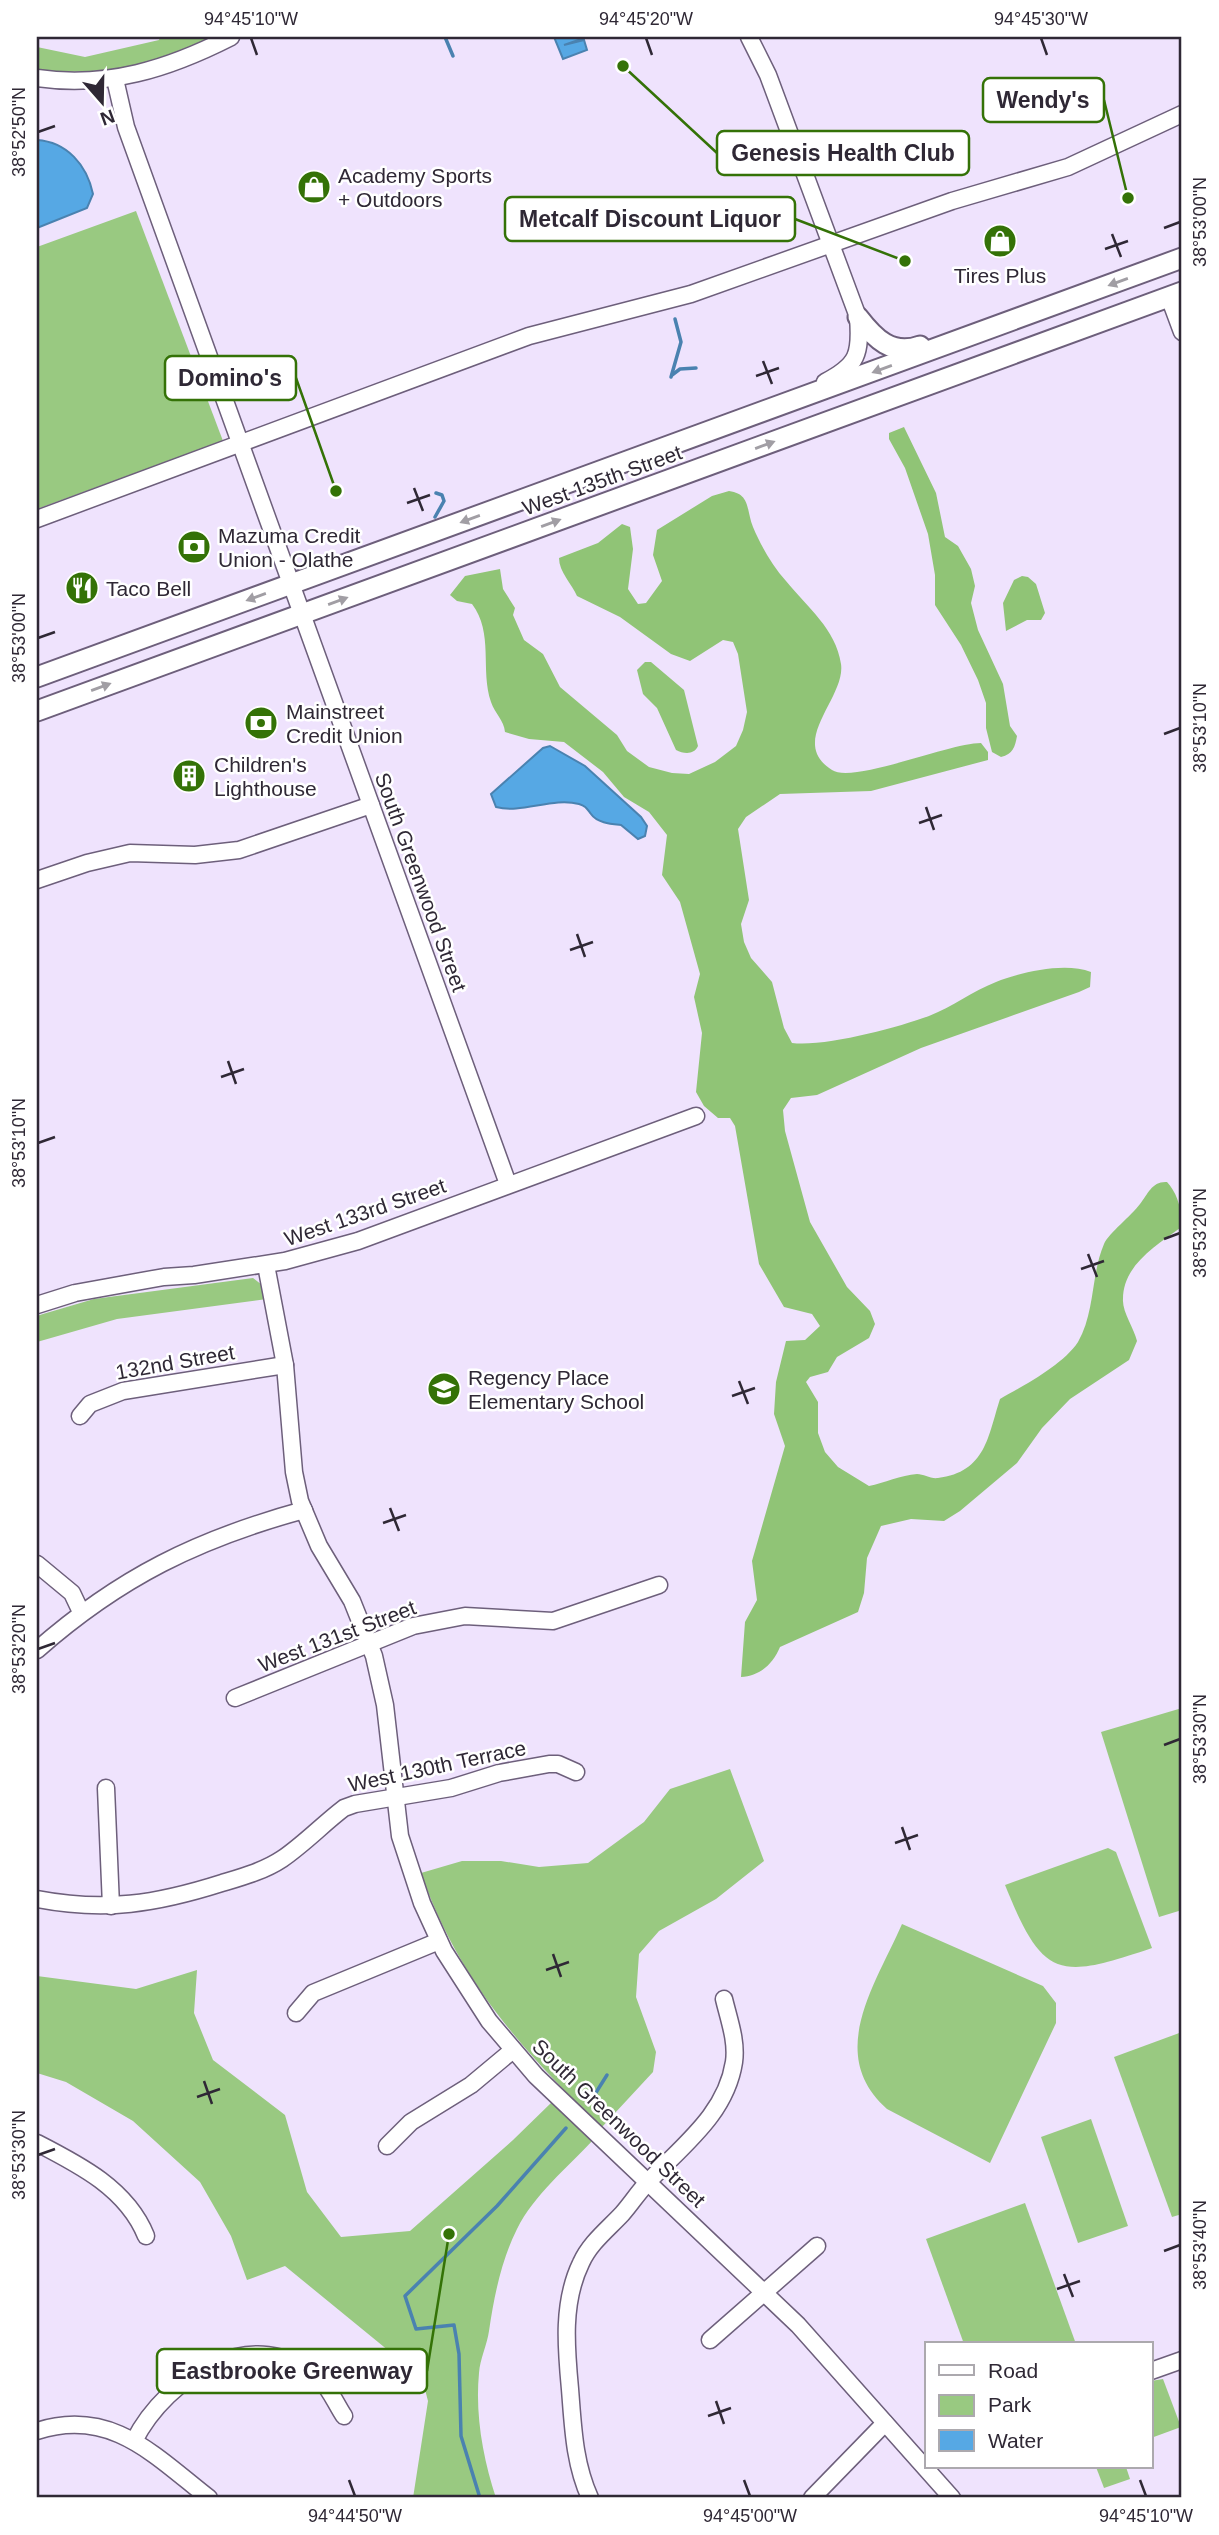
<svg xmlns="http://www.w3.org/2000/svg" width="1219" height="2535" font-family="Arial,sans-serif">
<rect width="100%" height="100%" fill="#efe3fd"/>
<g fill="#99c981">
<path d="M160,37H212C155,66 100,76 37,70V47L85,57L159,40Z"/>
<path d="M136,211L223,441L37,509V247Z"/>
<path d="M253,1278L262,1285L267,1299L117,1319L37,1342V1316L43,1314L94,1299Z"/>
<path d="M1182,1708V1910L1159,1917L1101,1732Z"/>
<path d="M730,1769L764,1861L716,1899L659,1931L639,1954L636,1997L656,2052L653,2072L602,2127C522,2051 458,1979 421,1873L462,1861H501L539,1867L588,1863L644,1822L670,1789Z"/>
<path d="M1108,1848L1116,1852L1152,1948C1058,1980 1043,1979 1005,1885Z"/>
<path d="M902,1924L1043,1986L1056,2003V2023L990,2163L887,2109C825,2054 876,1984 902,1924Z"/>
<path d="M197,1970L194,2013L213,2060L285,2115L307,2192L341,2237L410,2231L513,2140L552,2102L593,2140C567,2168 534,2195 517,2229C501,2261 494,2297 489,2331C487,2345 480,2359 479,2373C475,2415 483,2458 496,2498H413L428,2401L422,2378L285,2266L247,2280L231,2236L200,2182L133,2121L66,2082L37,2073V1976L136,1989Z"/>
<path d="M1182,2032V2214L1172,2217L1114,2057Z"/>
<path d="M1091,2119L1128,2226L1078,2243L1041,2137Z"/>
<path d="M1025,2203L1076,2344H964L926,2239Z"/>
<path d="M1163,2379L1181,2427L1151,2438V2381Z"/>
<path d="M1096,2467H1126L1130,2479L1104,2488Z"/>
</g>
<g fill="#90c476">
<path d="M904,427L936,493L945,537L958,546L971,569L975,586L971,603L978,630L1003,684L1010,726L1017,736C1015,747 1013,754 1001,757L992,752L986,728V703L978,680L961,645L935,605V575L928,534L905,468L889,439V433Z"/>
<path d="M729,491C751,494 746,510 753,527C761,546 772,565 786,581C807,607 836,629 841,664C846,698 787,742 832,770C853,784 949,743 981,743L988,752V760L871,791L780,794L746,817L738,829L749,900L741,924L744,942L751,958L772,982L784,1028L792,1043C825,1047 896,1028 929,1016C952,1007 973,991 996,982C1021,972 1065,962 1091,972L1090,987L1079,992L921,1048L817,1095L791,1098L783,1110L785,1131L810,1222L847,1287L870,1311L875,1324L869,1338L837,1357L828,1372L810,1377L806,1382L818,1402V1433L825,1452L838,1467L869,1486C884,1483 901,1475 917,1474C924,1474 930,1479 938,1478C986,1472 988,1436 1000,1399C1023,1386 1063,1365 1078,1342C1095,1313 1091,1274 1104,1244C1109,1233 1131,1216 1140,1204C1148,1194 1152,1181 1167,1182C1178,1194 1183,1212 1180,1228C1156,1246 1123,1265 1123,1299C1122,1312 1134,1328 1137,1341L1129,1360L1070,1399L1042,1428L1017,1463L960,1511L944,1521L911,1519L881,1526L867,1558L864,1593L858,1612L780,1647C773,1664 760,1676 741,1677L745,1622L757,1600L752,1561L785,1446L774,1414L776,1382L786,1341L805,1340L820,1326L812,1314L784,1307L759,1264L735,1126L730,1118H718L704,1106L696,1092L702,1033L694,997L700,974L680,902L662,875L667,835L649,812L624,797L603,772L564,742L529,739L505,732C504,720 495,714 491,702C480,670 494,633 472,604L457,601L450,595L465,576L500,569L503,589L515,608L513,615L524,640L543,654L560,687L617,735L627,751L649,767L672,773L689,774L715,762L736,746L743,730L747,712L738,654L733,642L723,640L690,661L671,654L620,617L577,596C572,584 559,572 559,558L598,543L622,524L630,527L633,549L628,589L638,604L646,603L662,581L653,555L657,530L712,496Z"/>
<path d="M1022,576L1028,577L1036,584L1045,613L1041,620H1027L1006,631L1003,603L1014,580Z"/>
<path d="M645,662H651L684,690L698,746C694,755 684,754 676,750L657,708L643,694L637,670Z"/>
</g>
<g fill="#56a8e4" stroke="#4a82b0" stroke-width="2">
<path d="M554,37H587L564,45L584,40L587,50L563,59Z"/>
<path d="M37,140C67,142 87,165 93,194L87,208L37,228Z"/>
<path d="M550,746L585,766L641,817L647,826L645,836L638,839L621,825C612,824 597,823 591,814C587,809 586,806 579,804C552,797 522,814 496,807L491,794L543,748Z"/>
</g>
<g fill="none" stroke-linecap="round" stroke-linejoin="round">
<g stroke="#4a82b0" stroke-width="3.5">
<path d="M445,37L453,56"/>
<path d="M672,375L680,369L696,368"/>
<path d="M671,377L681,342L675,319"/>
<path d="M435,517L444,501L442,495L436,493"/>
<path d="M590,2102L607,2075"/>
<path d="M480,2498L461,2436L459,2354L454,2325L416,2329L405,2296L497,2206L566,2128"/>
</g>
<defs>
<g id="minor">
<path d="M749,37L768,75L858,317C861,354 858,365 825,382"/>
<path d="M37,78C108,88 168,69 231,37"/>
<path d="M115,79L126,127L508,1184"/>
<path d="M1169,297L1182,332"/>
<path d="M37,519L529,336L691,294L952,201L1068,167L1182,114"/>
<path d="M37,880L87,863L130,853L195,855L239,850L371,805"/>
<path d="M266,1265L285,1365L294,1472L300,1501L319,1546L352,1601L374,1656L385,1705L400,1836L422,1903L444,1951L489,2021L536,2076L798,2325L952,2498"/>
<path d="M37,1305L75,1293L164,1277L194,1275L285,1261L358,1241L696,1116"/>
<path d="M80,1416L90,1404L123,1391L285,1365"/>
<path d="M37,1564L72,1593L81,1612"/>
<path d="M37,1650C120,1577 198,1539 304,1510"/>
<path d="M235,1698L413,1626L465,1616L553,1621L659,1585"/>
<path d="M106,1788L111,1906"/>
<path d="M37,1899C105,1912 156,1904 222,1883C242,1877 264,1871 282,1859C304,1844 323,1824 344,1808L355,1804L451,1788L499,1773L549,1764H558L576,1772"/>
<path d="M296,2013L313,1993L439,1941"/>
<path d="M37,2143C80,2165 127,2189 146,2236"/>
<path d="M387,2146L411,2122L471,2085L513,2050"/>
<path d="M710,2340L817,2246"/>
<path d="M1151,2371L1182,2360"/>
<path d="M37,2431C111,2407 155,2456 209,2498"/>
<path d="M134,2441C167,2376 255,2321 320,2379C330,2389 336,2404 344,2416"/>
<path d="M590,2498C574,2463 573,2426 570,2389C566,2347 562,2302 581,2263C590,2243 607,2230 622,2214C631,2204 639,2191 649,2181C683,2145 726,2114 734,2062C737,2041 729,2020 724,1999"/>
<path d="M812,2498L885,2423"/>
</g>
<g id="major">
<path d="M858,317C875,339 892,356 920,346"/>
<path d="M37,677L1182,258"/>
<path d="M37,711L1182,292"/>
</g>
</defs>
<use href="#minor" stroke="#6d5f7b" stroke-width="19"/>
<use href="#major" stroke="#6d5f7b" stroke-width="23"/>
<use href="#minor" stroke="#fff" stroke-width="16"/>
<use href="#major" stroke="#fff" stroke-width="19"/>
</g>
<defs><path id="oneway-solid" d="M-6-.8H1V-3.2L6.5 0L1 3.2V.8H-6Z" transform="scale(1.75)"/></defs>
<g fill="#a19ea4">
<use href="#oneway-solid" transform="translate(1118 282) rotate(160)"/>
<use href="#oneway-solid" transform="translate(882 369) rotate(160)"/>
<use href="#oneway-solid" transform="translate(765 445) rotate(-20)"/>
<use href="#oneway-solid" transform="translate(470 519) rotate(160)"/>
<use href="#oneway-solid" transform="translate(551 523) rotate(-20)"/>
<use href="#oneway-solid" transform="translate(256 597) rotate(160)"/>
<use href="#oneway-solid" transform="translate(338 601) rotate(-20)"/>
<use href="#oneway-solid" transform="translate(101 687) rotate(-20)"/>
</g>
<path fill="none" stroke="#2f2835" stroke-width="2.5" d="M251,38L257,55M646,38L652,55M1041,38L1047,55M38,132L55,126M1164,228L1180,222M1112,234L1121,257M1105,249L1128,241M763,361L772,384M756,376L779,368M414,488L423,511M407,503L430,495M38,638L55,632M1164,734L1180,728M926,807L934,830M919,823L942,815M577,934L585,957M570,950L593,942M228,1061L236,1084M221,1077L244,1069M38,1143L55,1137M1164,1239L1180,1233M1088,1254L1097,1277M1081,1269L1104,1261M739,1381L748,1404M732,1396L755,1388M390,1508L399,1531M383,1523L406,1515M38,1649L55,1643M1164,1745L1180,1739M902,1827L910,1850M895,1843L918,1835M553,1954L561,1977M546,1970L569,1962M204,2081L212,2104M197,2097L220,2089M38,2155L55,2149M1164,2251L1180,2245M1064,2274L1073,2297M1057,2289L1080,2281M716,2401L724,2424M708,2416L731,2408M349,2480L355,2496M744,2480L750,2496M1140,2480L1146,2496"/>
<defs>
<symbol id="shop-disc" viewBox="-11 -11 22 22"><circle r="9.5" fill="#347207" stroke="#fff"/><path d="M-5-2.5h2.3a2.7 3.5 0 0 1 5.4 0H5L5.5 6h-11ZM-1.5-2.5h3a1.5 2.3 0 0 0-3 0Z" fill="#fff"/></symbol>
<symbol id="bank-disc" viewBox="-11 -11 22 22"><circle r="9.5" fill="#347207" stroke="#fff"/><path d="M-6-4H6V4H-6ZM0-2.3a2.3 2.3 0 1 0 0 4.6a2.3 2.3 0 1 0 0-4.6Z" fill="#fff"/></symbol>
<symbol id="restaurant-disc" viewBox="-11 -11 22 22"><circle r="9.5" fill="#347207" stroke="#fff"/><path d="M-5-6h1v4h1v-4h1v4h1v-4h1v5L-1.5 .5V6h-2V.5L-5-1ZM5-6V6H3V1.5H1.5Q1.5-4 5-6Z" fill="#fff"/></symbol>
<symbol id="building-disc" viewBox="-11 -11 22 22"><circle r="9.5" fill="#347207" stroke="#fff"/><path d="M-4-6H4V6H1V3H-1V6H-4ZM-2.5-4.3h1.7v1.8h-1.7ZM.8-4.3h1.7v1.8H.8ZM-2.5-1h1.7V.8h-1.7ZM.8-1h1.7V.8H.8Z" fill="#fff"/></symbol>
<symbol id="school-disc" viewBox="-11 -11 22 22"><circle r="9.5" fill="#347207" stroke="#fff"/><path d="M0-5L7-2L0 1L-7-2ZM-4 1L0 2.5L4 1V4Q0 6-4 4Z" fill="#fff"/></symbol>
</defs>
<g fill-rule="evenodd">
<use href="#shop-disc" x="295" y="168" width="38" height="38"/>
<use href="#shop-disc" x="981" y="222" width="38" height="38"/>
<use href="#bank-disc" x="175" y="528" width="38" height="38"/>
<use href="#restaurant-disc" x="63" y="569" width="38" height="38"/>
<use href="#bank-disc" x="242" y="704" width="38" height="38"/>
<use href="#building-disc" x="170" y="757" width="38" height="38"/>
<use href="#school-disc" x="425" y="1370" width="38" height="38"/>
</g>
<g text-anchor="middle" dominant-baseline="central" stroke-width="5" stroke-linejoin="round" paint-order="stroke">
<g font-size="21" fill="#2f2835" stroke="#fff" text-anchor="start">
<text x="338" y="175">Academy Sports<tspan x="338" dy="24">+ Outdoors</tspan></text>
<text x="1000" y="275" text-anchor="middle">Tires Plus</text>
<text x="218" y="535">Mazuma Credit<tspan x="218" dy="24">Union - Olathe</tspan></text>
<text x="106" y="588">Taco Bell</text>
<text x="286" y="711">Mainstreet<tspan x="286" dy="24">Credit Union</tspan></text>
<text x="214" y="764">Children's<tspan x="214" dy="24">Lighthouse</tspan></text>
<text x="468" y="1377">Regency Place<tspan x="468" dy="24">Elementary School</tspan></text>
</g>
<g font-size="21" fill="#2f2835" stroke="#fff">
<text transform="translate(602 480) rotate(-20)">West 135th Street</text>
<text transform="translate(421 882) rotate(70)">South Greenwood Street</text>
<text transform="translate(365 1212) rotate(-19)">West 133rd Street</text>
<text transform="translate(175 1362) rotate(-10)">132nd Street</text>
<text transform="translate(337 1636) rotate(-21)">West 131st Street</text>
<text transform="translate(437 1766) rotate(-12)">West 130th Terrace</text>
<text transform="translate(619 2123) rotate(44)">South Greenwood Street</text>
</g>
</g>
<path fill="none" stroke="#347207" stroke-width="2.5" d="M1128 198L1104 100M623 66L717 153M905 261L795 219M336 491L296 378M449 2234L427 2371"/>
<g fill="#347207" stroke="#fff" stroke-width="2.5">
<circle cx="1128" cy="198" r="7"/>
<circle cx="623" cy="66" r="7"/>
<circle cx="905" cy="261" r="7"/>
<circle cx="336" cy="491" r="7"/>
<circle cx="449" cy="2234" r="7"/>
</g>
<g fill="#fff" stroke="#347207" stroke-width="2.5">
<rect x="983" y="78" width="121" height="44" rx="7"/>
<rect x="717" y="131" width="252" height="44" rx="7"/>
<rect x="505" y="197" width="290" height="44" rx="7"/>
<rect x="165" y="356" width="131" height="44" rx="7"/>
<rect x="157" y="2349" width="270" height="44" rx="7"/>
</g>
<g font-size="23" text-anchor="middle" font-weight="bold" fill="#2f2835">
<text x="1043" y="108">Wendy's</text>
<text x="843" y="161">Genesis Health Club</text>
<text x="650" y="227">Metcalf Discount Liquor</text>
<text x="230" y="386">Domino's</text>
<text x="292" y="2379">Eastbrooke Greenway</text>
</g>
<rect width="1219" height="2535" fill="none" stroke="#ffffff" stroke-width="77"/>
<rect x="925" y="2342" width="228" height="126" fill="#ffffff" stroke="#aca9ae" stroke-width="2"/>
<rect x="939" y="2365" width="35" height="10" fill="#ffffff" stroke="#aca9ae" stroke-width="2"/>
<text x="988" y="2378" font-size="21" fill="#2f2835">Road</text>
<rect x="939" y="2395" width="35" height="21" fill="#99c981" stroke="#aca9ae" stroke-width="2"/>
<text x="988" y="2412" font-size="21" fill="#2f2835">Park</text>
<rect x="939" y="2430" width="35" height="21" fill="#56a8e4" stroke="#aca9ae" stroke-width="2"/>
<text x="988" y="2448" font-size="21" fill="#2f2835">Water</text>
<g transform="translate(102 102) rotate(160)" stroke="#ffffff" stroke-width="5" paint-order="stroke">
<path d="M0-5L12 26L0 18L-12 26Z" fill="#2f2835"/>
<text y="-10" font-size="19" font-weight="bold" text-anchor="middle" fill="#2f2835">N</text>
</g>
<rect x="38" y="38" width="1142" height="2458" fill="none" stroke="#2f2835" stroke-width="2.5"/>
<g font-size="18" text-anchor="middle" fill="#2f2835">
<text x="251" y="25">94°45'10"W</text>
<text x="646" y="25">94°45'20"W</text>
<text x="1041" y="25">94°45'30"W</text>
<text transform="translate(19 132) rotate(-90)" y="6">38°52'50"N</text>
<text transform="translate(1200 222) rotate(-90)" y="6">38°53'00"N</text>
<text transform="translate(19 638) rotate(-90)" y="6">38°53'00"N</text>
<text transform="translate(1200 728) rotate(-90)" y="6">38°53'10"N</text>
<text transform="translate(19 1143) rotate(-90)" y="6">38°53'10"N</text>
<text transform="translate(1200 1233) rotate(-90)" y="6">38°53'20"N</text>
<text transform="translate(19 1649) rotate(-90)" y="6">38°53'20"N</text>
<text transform="translate(1200 1739) rotate(-90)" y="6">38°53'30"N</text>
<text transform="translate(19 2155) rotate(-90)" y="6">38°53'30"N</text>
<text transform="translate(1200 2245) rotate(-90)" y="6">38°53'40"N</text>
<text x="355" y="2522">94°44'50"W</text>
<text x="750" y="2522">94°45'00"W</text>
<text x="1146" y="2522">94°45'10"W</text>
</g>
</svg>
